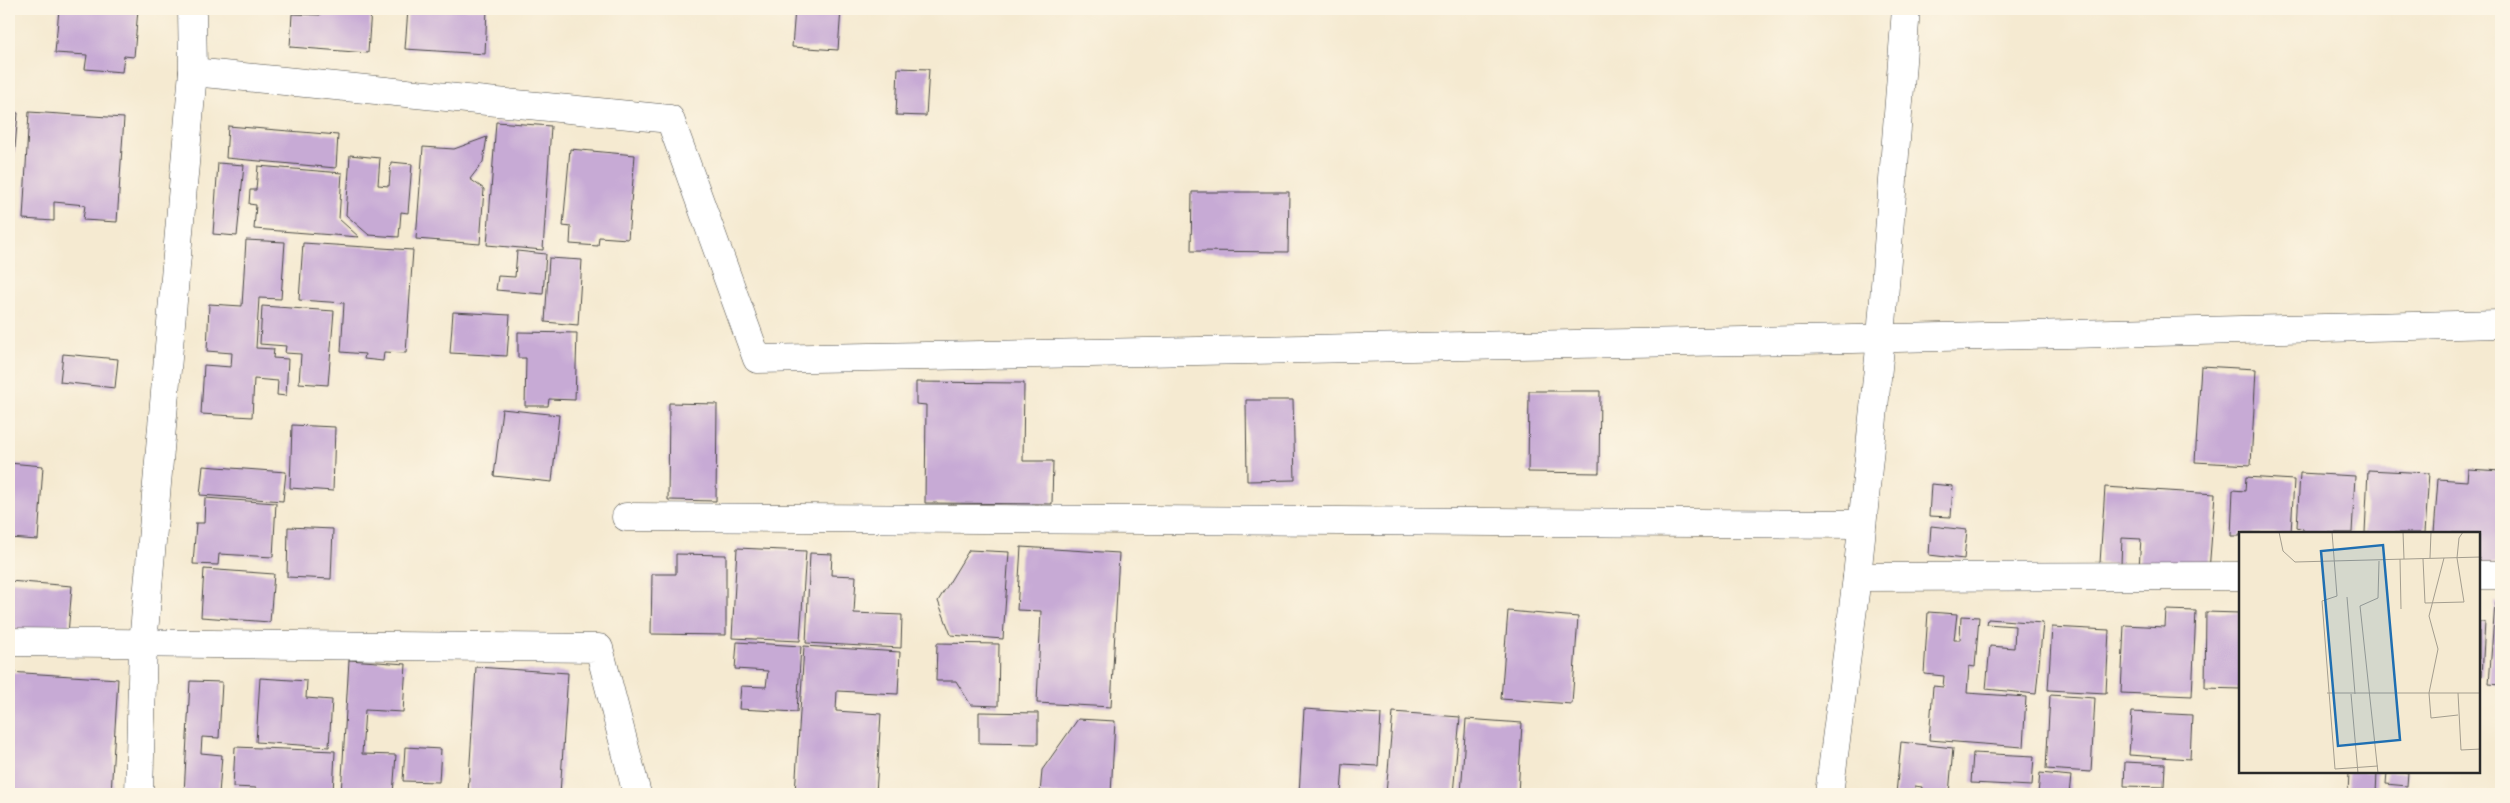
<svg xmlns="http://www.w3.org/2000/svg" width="2510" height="803" font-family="'Shantell Sans',sans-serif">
<rect width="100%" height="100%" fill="#fcf5e5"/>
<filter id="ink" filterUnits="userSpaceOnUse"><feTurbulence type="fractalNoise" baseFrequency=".02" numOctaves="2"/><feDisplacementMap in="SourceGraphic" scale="10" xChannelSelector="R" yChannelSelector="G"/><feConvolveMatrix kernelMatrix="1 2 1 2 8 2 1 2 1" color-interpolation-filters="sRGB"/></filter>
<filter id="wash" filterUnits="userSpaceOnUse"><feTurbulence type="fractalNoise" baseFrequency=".0096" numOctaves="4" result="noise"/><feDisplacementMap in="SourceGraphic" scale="20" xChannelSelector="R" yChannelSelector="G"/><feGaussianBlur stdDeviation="1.12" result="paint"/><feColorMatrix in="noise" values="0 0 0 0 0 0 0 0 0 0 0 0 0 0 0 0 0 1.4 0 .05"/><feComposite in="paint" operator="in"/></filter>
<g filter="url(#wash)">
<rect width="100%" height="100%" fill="#f5ead1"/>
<g id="blocks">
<g fill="#c7aad5">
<path d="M59,9H138L134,57L124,56L122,72L85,69L87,55L55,53Z"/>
<path d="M320,9H371L368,53L290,47L292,14L320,15Z"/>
<path d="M408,9H487L485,54L405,49Z"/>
<path d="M795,9H841L838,50L792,47Z"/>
<path d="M898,68L929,69L926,116L896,115Z"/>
<path d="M9,112L18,113L10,206H9Z"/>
<path d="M29,112L124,118L117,222L83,220L85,205L54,202V221L23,219Z"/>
<path d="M496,122L551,126L543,250L487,245Z"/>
<path d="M228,126L338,135L336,168L226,158Z"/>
<path d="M487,137L483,162L470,179L484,189L480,244L416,239L423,147L454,149Z"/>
<path d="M570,149L635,155L628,239L599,237L598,246L570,244L571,227L563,226Z"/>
<path d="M350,155L380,158L378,185L389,186L391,162L412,164L408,213L401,212L399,237L369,235L346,215Z"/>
<path d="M218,163L244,165L237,236L213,234Z"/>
<path d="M258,166L342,173L339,219L359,237L254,229L256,205L249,204L250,190H256Z"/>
<path d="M1192,192H1289L1288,252L1191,251Z"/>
<path d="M246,240L285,242L281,299L259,298L256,348L274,349L273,358L288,359L286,396L277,395L278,381L254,379L252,417L201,414L204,365L231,367L232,353L207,351L209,304L242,306Z"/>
<path d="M303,243L413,250L406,353L384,352L383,361L364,359L365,354L341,352L344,303L299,300Z"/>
<path d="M517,251L546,254L543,294L496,290L498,276L515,277Z"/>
<path d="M549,258L582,260L578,325L545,322Z"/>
<path d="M262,306L334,311L328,385L299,383L301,354L285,353L286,346L260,344Z"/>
<path d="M453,312L510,315L507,356L450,353Z"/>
<path d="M518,332L577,333L575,400L549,399L548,406H525L526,358H518Z"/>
<path d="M63,354L118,359L115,388L60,382Z"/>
<path d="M2201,366L2256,369L2251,465L2195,462Z"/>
<path d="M916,382L1024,383L1023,461H1053L1052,504L925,503L926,405L916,404Z"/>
<path d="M1529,391H1600L1599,473L1528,472Z"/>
<path d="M1246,400H1293L1295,480L1247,481Z"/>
<path d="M669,403L717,404L716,501L668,500Z"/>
<path d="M502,409L559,415L552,482L494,476Z"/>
<path d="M292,425L335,427L333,491L290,488Z"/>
<path d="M9,463L43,466L38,540L9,538Z"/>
<path d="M203,466L286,472L283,501L200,495Z"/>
<path d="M2468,469L2501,471V563L2479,562V533H2434L2438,479L2467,481Z"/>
<path d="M2368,470L2429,473L2425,533H2365Z"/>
<path d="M2300,473L2355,476L2352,533H2303V529L2297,527Z"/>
<path d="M2246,477L2294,480L2291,533H2240V536H2231L2233,490L2245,491Z"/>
<path d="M1931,484L1953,486L1951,517L1929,516Z"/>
<path d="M2105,487L2215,494L2209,571L2139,567L2141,539L2122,538L2121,564L2100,563Z"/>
<path d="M205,498L276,503L273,557L219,554L218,565L193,564L196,523H204Z"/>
<path d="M1931,526L1967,530L1964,559L1929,555Z"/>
<path d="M288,527L333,529L331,579L287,577Z"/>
<path d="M1021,547L1119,553L1111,707L1037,703L1041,611L1017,610Z"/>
<path d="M737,548L806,551L800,641L732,638Z"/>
<path d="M969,550L1009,552L1003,639L951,635L938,601Z"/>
<path d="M810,553L832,554L831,575L856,576L854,613L902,615L901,648L806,643Z"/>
<path d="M676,554L726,555V635L651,634L652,574H676Z"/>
<path d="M204,569L274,574L270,622L201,617Z"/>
<path d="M9,581L72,586L68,634L9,629Z"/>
<path d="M2495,603H2501V685L2489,684Z"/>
<path d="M2166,610L2196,611L2192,696L2121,693L2124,625L2165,627Z"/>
<path d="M1508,611L1578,617L1572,704L1501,699Z"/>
<path d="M1928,612L1957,614L1954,640H1960L1961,616L1979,617L1975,667L1969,666L1967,693L2026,697L2023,747L1929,740L1933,686L1943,687L1944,676L1924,674Z"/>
<path d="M2206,612L2240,613V689L2205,688Z"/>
<path d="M1988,619L2043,623L2036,694L1986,689L1990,646L2014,648L2015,626L1987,624Z"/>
<path d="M2479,622H2485L2482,676H2479Z"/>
<path d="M2052,627L2109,630L2106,693L2048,690Z"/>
<path d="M737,642L801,646L797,712L739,709L741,686L766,687L768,671L735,669Z"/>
<path d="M937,643L999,644L998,706L971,705L956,681H936Z"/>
<path d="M804,646L900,652L898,694L837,691L836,711L881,714L876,794H795Z"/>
<path d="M349,660L406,664L403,712L365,710L362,754L396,755L393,794H341Z"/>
<path d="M476,667L568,673L560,794H468Z"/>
<path d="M9,672L118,679L111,794H9Z"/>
<path d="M260,678L307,681L306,698L332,700L329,747L256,742Z"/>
<path d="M190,681L222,682L219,738L202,737L201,753L222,755L219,794H184Z"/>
<path d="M2050,695L2095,698L2091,772L2046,769Z"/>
<path d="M1304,709L1381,714L1378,766L1343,764L1341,794H1299Z"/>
<path d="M979,712L1038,713V744L979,743Z"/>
<path d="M1393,712L1460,717L1453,794H1386Z"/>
<path d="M2132,712L2192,715L2190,759L2129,755Z"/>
<path d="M1078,719L1115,721L1111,794H1040L1042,770Z"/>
<path d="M1466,719L1522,723L1518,794H1461Z"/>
<path d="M1901,742L1953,748L1949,794H1921L1922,787L1915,786L1914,794H1896Z"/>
<path d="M235,747L335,751L333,794H256V788L233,787Z"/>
<path d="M405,747L441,749L439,782L403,781Z"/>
<path d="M1973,753L2034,756L2032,786L1971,783Z"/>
<path d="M2125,762L2165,764L2164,787L2124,786Z"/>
<path d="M2349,772H2377L2376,794H2348Z"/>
<path d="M2387,772H2408L2407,786L2386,784Z"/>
<path d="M2040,773L2071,776L2069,794H2038Z"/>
</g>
</g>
</g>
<g filter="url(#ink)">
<use href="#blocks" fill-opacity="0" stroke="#494844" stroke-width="1"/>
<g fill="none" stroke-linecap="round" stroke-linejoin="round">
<defs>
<g id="minor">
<path d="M193,72L670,119L757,359L1853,339L2501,324"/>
<path d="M626,517L1862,524"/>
<path d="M2479,575H2501"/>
<path d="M1857,577L2240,576"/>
<path d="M9,642L599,648L637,794"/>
<path d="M139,794L143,644L193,72L192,9"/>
<path d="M1829,794L1857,577L1881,338L1906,9"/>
</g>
</defs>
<use href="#minor" stroke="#494844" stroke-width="29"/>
<use href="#minor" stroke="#fff" stroke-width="28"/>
</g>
</g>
<g transform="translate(2239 532)">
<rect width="241" height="241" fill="#f5ead1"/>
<path fill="none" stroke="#a49e8f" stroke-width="1" d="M40,0L44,19L56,30L242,25M93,0L98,64L83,69L96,237L139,234M164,0L165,27M191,26L192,0M205,26L190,84L199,117L190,161L192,186L219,183M161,27L162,77M184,27L186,71L225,70L218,26L220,6L224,0M108,65L116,162M88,161H242M219,161L222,218L242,217M112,162L119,241M139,241L121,74L139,66L140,29"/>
<path fill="#1f6fb2" fill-opacity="0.15" stroke="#1f6fb2" stroke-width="2.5" d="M144,13L161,208L99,214L82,19Z"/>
<rect width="241" height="241" fill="none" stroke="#2b2b2b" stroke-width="2.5"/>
</g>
<rect width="2510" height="803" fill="none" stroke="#fcf5e5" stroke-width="30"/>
</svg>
